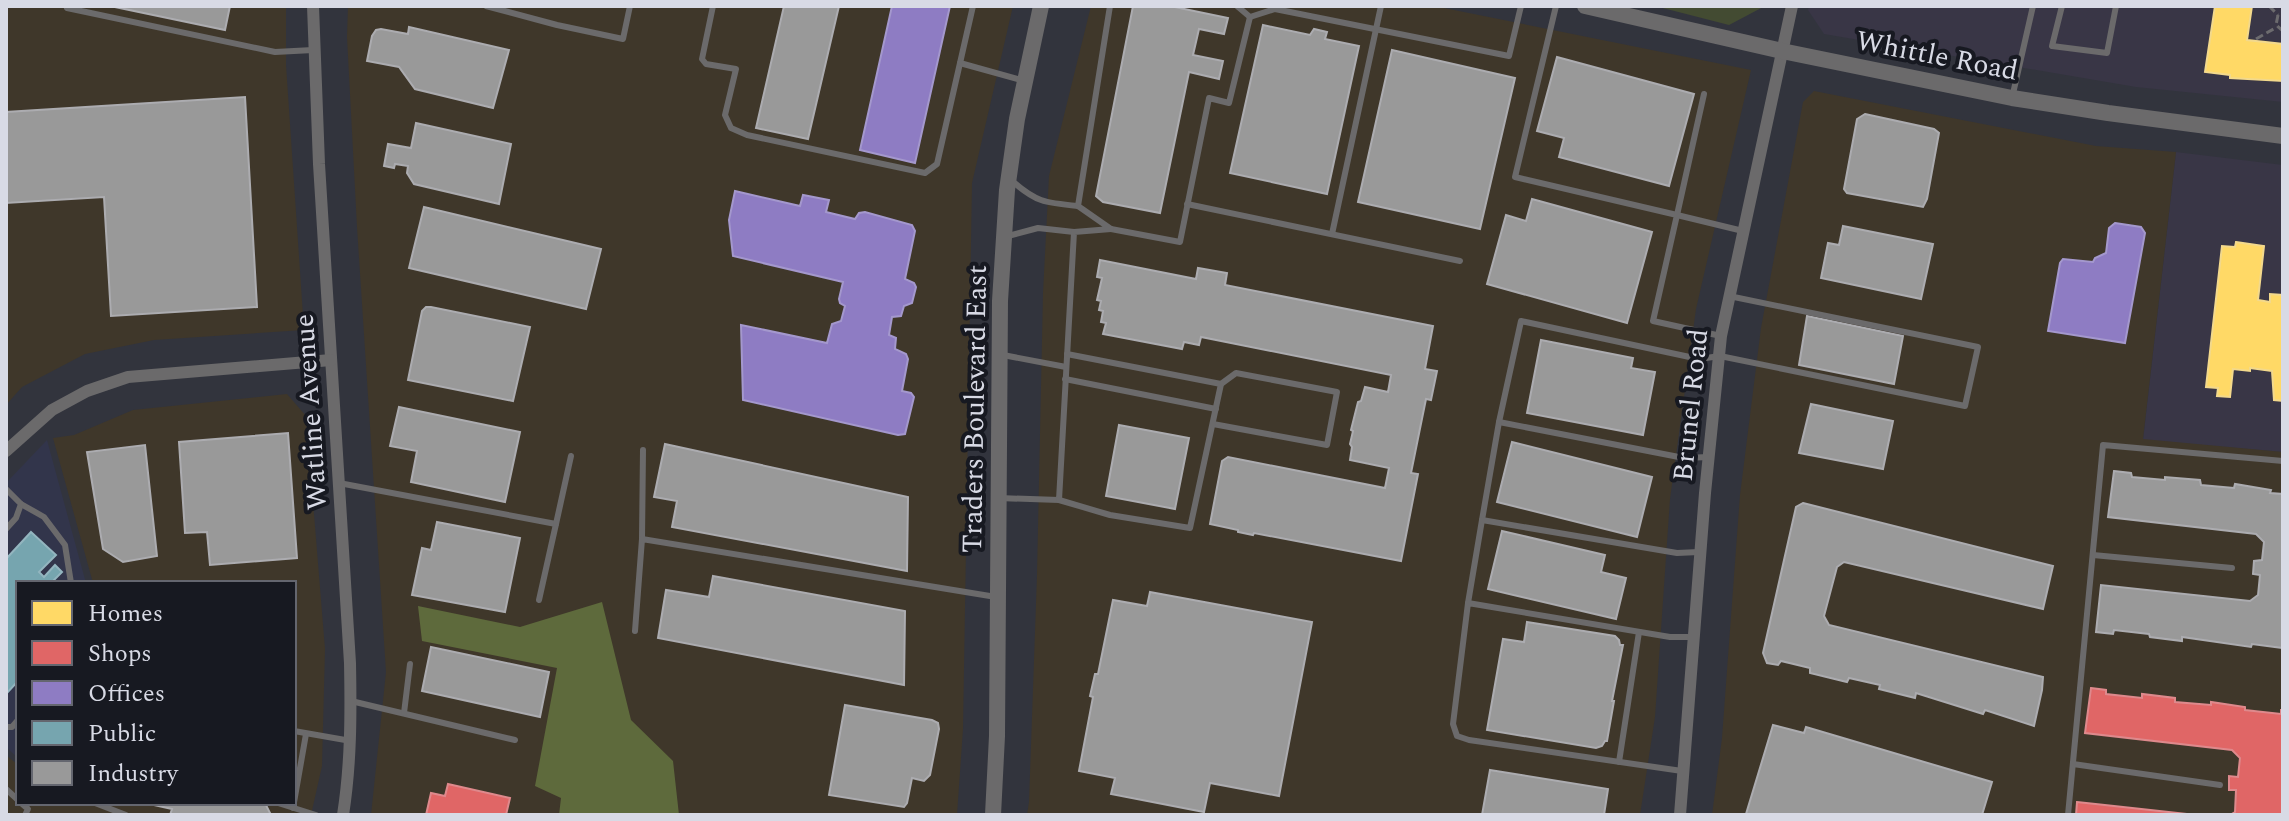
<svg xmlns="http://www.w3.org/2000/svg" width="2289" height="821" font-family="Spectral,serif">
<rect width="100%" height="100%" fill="#32343d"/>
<g fill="#393646">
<path d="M1809,6H2283V102L2136,87L1824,34L1808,10Z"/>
<path d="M2176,152L2283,165V452L2143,440Z"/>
</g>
<g fill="#3f372a">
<path d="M6,6H286V65L304,330L154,340L85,354L22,387L6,405Z"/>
<path d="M348,6H1013L972,183L963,729L957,815H371L386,672L357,227L347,37Z"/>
<path d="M1091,6H1434L1751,70L1696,309L1670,499L1655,717L1640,815H1027L1029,802L1037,575L1043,293L1049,176Z"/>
<path d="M1814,91L2096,146L2176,152L2143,439L2283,452V815H1712L1722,738L1740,495L1761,328L1803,102Z"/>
<path d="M287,394L306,416L325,649L322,766L311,815H6V755L18,765V803H294V583H93L53,438L74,435L133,410Z"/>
</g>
<path fill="#32354b" d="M47,440L86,583H18V758L6,747V483Z"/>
<path fill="#434b32" d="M1655,6H1765L1729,25Z"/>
<path fill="#5e6a3c" d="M602,602L631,720L673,761L679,815H559L561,798L535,786L557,668L422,641L418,606L520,627Z"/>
<g fill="#ffd966" stroke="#f3d98c" stroke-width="2">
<path d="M2215,6H2252L2247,40L2283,44V81L2230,78V75L2205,72Z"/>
<path d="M2236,242L2264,246L2258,300L2270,302V294L2283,295V401L2274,400L2272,371L2250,368V371L2233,369L2230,397L2217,396L2218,388L2206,387L2222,246L2235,247Z"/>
</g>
<g fill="#e06666" stroke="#de898c" stroke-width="2">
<path d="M2091,688L2106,690V694L2142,698V694L2175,698V702L2211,705V702L2245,707V710L2281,714V710H2283V815H2230L2235,812L2236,790H2229V776L2238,777L2240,758L2232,750L2085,733Z"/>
<path d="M448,784L510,798L506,815H426L431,793L445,796Z"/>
<path d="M2077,802L2114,806L2196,815H2076Z"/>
</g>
<g fill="#8e7cc3" stroke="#a498cd" stroke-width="2">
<path d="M892,6H950L915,163L860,150Z"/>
<path d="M735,191L800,206L803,195L829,200L826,212L855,219L859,213L865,212L912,225L915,231L905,279L914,283L916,287L912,303L904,306L901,316L892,317L889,335L896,338L895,349L906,354L908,359L902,391L911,393L914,397L905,434L898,435L743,400L741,325L827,343L832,324L841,321L845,306L840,303L839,299L843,282L733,256L729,220Z"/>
<path d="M2115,223L2141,227L2145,233L2125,343L2048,331L2060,263L2063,259L2093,262L2095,258L2106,253L2109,228Z"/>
</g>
<path fill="#76a5af" stroke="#93b5bf" stroke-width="2" d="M31,532L56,555L39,572L44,577L55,565L62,572L51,583H18V681L6,694V559Z"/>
<g fill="#999" stroke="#acacb0" stroke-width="2">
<path d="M110,6H230L225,30Z"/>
<path d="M784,6H839L808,139L756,128Z"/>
<path d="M1133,6H1170L1228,18L1224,34L1199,29L1193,55L1223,61L1219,79L1189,72L1160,213L1103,202L1096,196Z"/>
<path d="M1263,25L1310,35L1314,29L1327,32L1325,39L1359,46L1327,194L1230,173Z"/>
<path d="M409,27L509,50L493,108L415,89L399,67L367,61L372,36L376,30L381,29L408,34Z"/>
<path d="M1392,50L1515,78L1480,229L1358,202Z"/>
<path d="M1557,57L1694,94L1669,186L1559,157L1564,138L1537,131Z"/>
<path d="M245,97L257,307L111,316L104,197L6,203V112Z"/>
<path d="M1865,114L1934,129L1939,133L1927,199L1923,207L1847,193L1844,189L1857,119Z"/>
<path d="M416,123L511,144L499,204L414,184L407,173L408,166L395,164L394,168L384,166L388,144L411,148Z"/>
<path d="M1532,199L1652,232L1627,323L1487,284L1506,215L1526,221Z"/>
<path d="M424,207L601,249L586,309L409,268Z"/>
<path d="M1843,226L1933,244L1921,299L1821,278L1828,243L1839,245Z"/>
<path d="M1100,260L1196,279L1198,268L1227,273L1225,285L1433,326L1425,369L1437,371L1431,400L1426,399L1411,473L1418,474L1401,561L1254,533L1253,535L1238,532V530L1210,524L1222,461L1228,457L1385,488L1389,468L1350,460L1352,447L1350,444L1353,431L1351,430L1358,402L1361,401L1365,387L1388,392L1391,375L1201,337L1199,345L1184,342L1182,349L1103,334L1106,323L1101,322L1103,311L1099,310L1101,301L1097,300L1102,278L1097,277Z"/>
<path d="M426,307H431L530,327L513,401L408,380L422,311Z"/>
<path d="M1807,316L1903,336L1894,384L1799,365Z"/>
<path d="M1541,340L1633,358L1631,368L1655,372L1643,435L1527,413Z"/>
<path d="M1811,404L1893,421L1883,469L1799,453Z"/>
<path d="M399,407L520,432L505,502L411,482L417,451L390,446Z"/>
<path d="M1119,425L1189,438L1175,509L1106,496Z"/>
<path d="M288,433L297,558L210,565L207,532L185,533L179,442Z"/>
<path d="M1512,442L1652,477L1637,537L1497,502Z"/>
<path d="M665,444L908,497L907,571L672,527L677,501L654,497Z"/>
<path d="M145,445L157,556L123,562L103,549L87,452Z"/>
<path d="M2114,471L2131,473L2132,477L2165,480V477L2200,480L2201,485L2234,488L2235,484L2271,490L2270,493L2283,494V648L2252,644L2251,647L2182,637V641L2150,637L2149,634L2114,630L2113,634L2096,632L2101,585L2250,601L2258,595L2260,575L2253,574L2254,561L2262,560L2264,542L2256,534L2108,517Z"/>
<path d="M1803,503L2053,566L2043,609L1844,562L1837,567L1824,616L1829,625L2043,677L2042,690L2034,726L1985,710L1983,714L1916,693L1915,698L1879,689L1880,685L1849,678L1847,682L1810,673V668L1781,661L1778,665L1767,663L1763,653L1796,507Z"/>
<path d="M437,522L520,538L505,612L412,595L422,548L431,550Z"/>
<path d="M1502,531L1605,555L1601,572L1626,578L1616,619L1488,589Z"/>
<path d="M713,576L905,611L904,685L658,638L666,590L709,597Z"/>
<path d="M1150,592L1312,622L1279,796L1210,783L1204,812L1111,794L1115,778L1079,771L1093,697L1090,696L1095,674H1098L1113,600L1147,606Z"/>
<path d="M1527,622L1615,636L1619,640L1620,645H1623L1612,701H1614L1607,741H1605L1602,746L1596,748L1487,730L1503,639L1524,642Z"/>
<path d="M431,647L549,672L540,717L422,691Z"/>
<path d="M845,705L932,720L938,723L939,729L930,775L924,781L912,778L907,803L904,807L829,795Z"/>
<path d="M1773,725L1804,733L1806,727L1992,782L1982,815L1746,814Z"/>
<path d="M1490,770L1608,789L1604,815H1482Z"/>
<path d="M145,803H257L266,805L271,815H170L172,809Z"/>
</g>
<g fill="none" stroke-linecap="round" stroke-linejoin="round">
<g stroke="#6c6b6e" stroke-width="3" stroke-dasharray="8 4" stroke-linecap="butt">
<path d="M2269,6L2278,15"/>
<path d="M2278,15L2276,25L2283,31"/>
<path d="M2256,39L2277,27"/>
</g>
<g stroke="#6b6a6b" stroke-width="6">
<path d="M68,6L67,8L275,52L313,50"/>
<path d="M486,6L557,25L623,39L630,6"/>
<path d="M713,6L702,59L706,64L736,69L725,115L731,128L747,135L925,173L937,164L973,6"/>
<path d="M1237,6L1250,17L1275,9L1509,56L1521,6"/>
<path d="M1556,6L1515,177L1677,215L1653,321L1721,336"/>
<path d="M2062,6L2052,46L2107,53L2116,6"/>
<path d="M960,63L1025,81"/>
<path d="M1704,94L1677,215L1743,231"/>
<path d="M2012,98L2033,6"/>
<path d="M1010,179C1035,202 1045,203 1078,206"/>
<path d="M1187,204L1460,261"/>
<path d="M1111,229L1180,242L1209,98L1229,103L1250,17"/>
<path d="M1332,234L1381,6"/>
<path d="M1008,236L1038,228L1074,232"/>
<path d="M1003,355L1066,367"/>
<path d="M1065,379L1216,409"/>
<path d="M1499,422L1684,458L1709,457"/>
<path d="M1213,424L1327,445L1337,392L1236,373L1221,384"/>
<path d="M339,483L556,524L539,600"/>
<path d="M6,489L21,504L16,518L6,529"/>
<path d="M999,498L1059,500L1074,232L1111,229L1078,206L1110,6"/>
<path d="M1059,500L1110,515L1190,528L1221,384L1067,354"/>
<path d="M21,504L44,517L65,545L71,583"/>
<path d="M1482,520L1499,422L1521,321L1699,359L1720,356L1965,406L1978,347L1729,296"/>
<path d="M556,524L571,456"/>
<path d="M642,539L643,450"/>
<path d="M2093,555L2232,568"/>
<path d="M1468,603L1482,520L1677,553L1699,552"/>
<path d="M635,631L642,539L996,597"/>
<path d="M351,701L515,740"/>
<path d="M404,713L410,664"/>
<path d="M6,727H12L18,720"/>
<path d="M294,731L351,741"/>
<path d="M1619,762L1639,632"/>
<path d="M2073,764L2220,785"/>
<path d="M1682,771L1469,740L1457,736L1453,724L1468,603L1670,637H1694"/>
<path d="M6,789L18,800"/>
<path d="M21,803L28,809L25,815"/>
<path d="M95,803L126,815"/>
<path d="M278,803L316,815"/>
<path d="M293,808L306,734"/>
<path d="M2068,815L2103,445L2283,461"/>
</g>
<g stroke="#6b6a6b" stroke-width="12">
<path d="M313,6L319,164L350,663C351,714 351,764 343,815"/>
<path d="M6,451L52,410L87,391L128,377L331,360"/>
<path d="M1680,815L1705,493L1721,336L1792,6"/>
</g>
<g stroke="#6b6a6b" stroke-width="16">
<path d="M1585,6L1782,51L2012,98L2108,113L2283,136"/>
<path d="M993,815L997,736L1000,301L1007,190L1017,119L1041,6"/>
</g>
</g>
<g text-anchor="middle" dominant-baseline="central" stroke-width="8" stroke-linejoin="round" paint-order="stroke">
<g font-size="28" fill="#d8dae5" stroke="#171921">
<text transform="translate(1937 56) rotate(11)">Whittle Road</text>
<text transform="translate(1691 405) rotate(-84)">Brunel Road</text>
<text transform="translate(975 409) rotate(-89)">Traders Boulevard East</text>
<text transform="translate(311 412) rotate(-94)">Watline Avenue</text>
</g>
</g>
<rect width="2289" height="821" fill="none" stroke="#d8dae5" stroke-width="16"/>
<rect x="16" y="581" width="280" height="224" fill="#171921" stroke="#64666f" stroke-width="2"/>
<rect x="32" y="601" width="40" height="24" fill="#ffd966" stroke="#64666f" stroke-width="2"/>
<text x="88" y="621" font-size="24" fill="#d8dae5">Homes</text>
<rect x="32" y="641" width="40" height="24" fill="#e06666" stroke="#64666f" stroke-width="2"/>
<text x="88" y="661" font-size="24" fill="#d8dae5">Shops</text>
<rect x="32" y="681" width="40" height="24" fill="#8e7cc3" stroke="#64666f" stroke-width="2"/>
<text x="88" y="701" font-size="24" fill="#d8dae5">Offices</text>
<rect x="32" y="721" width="40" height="24" fill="#76a5af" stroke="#64666f" stroke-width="2"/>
<text x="88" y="741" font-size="24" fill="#d8dae5">Public</text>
<rect x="32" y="761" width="40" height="24" fill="#999999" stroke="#64666f" stroke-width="2"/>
<text x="88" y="781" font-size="24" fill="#d8dae5">Industry</text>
</svg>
